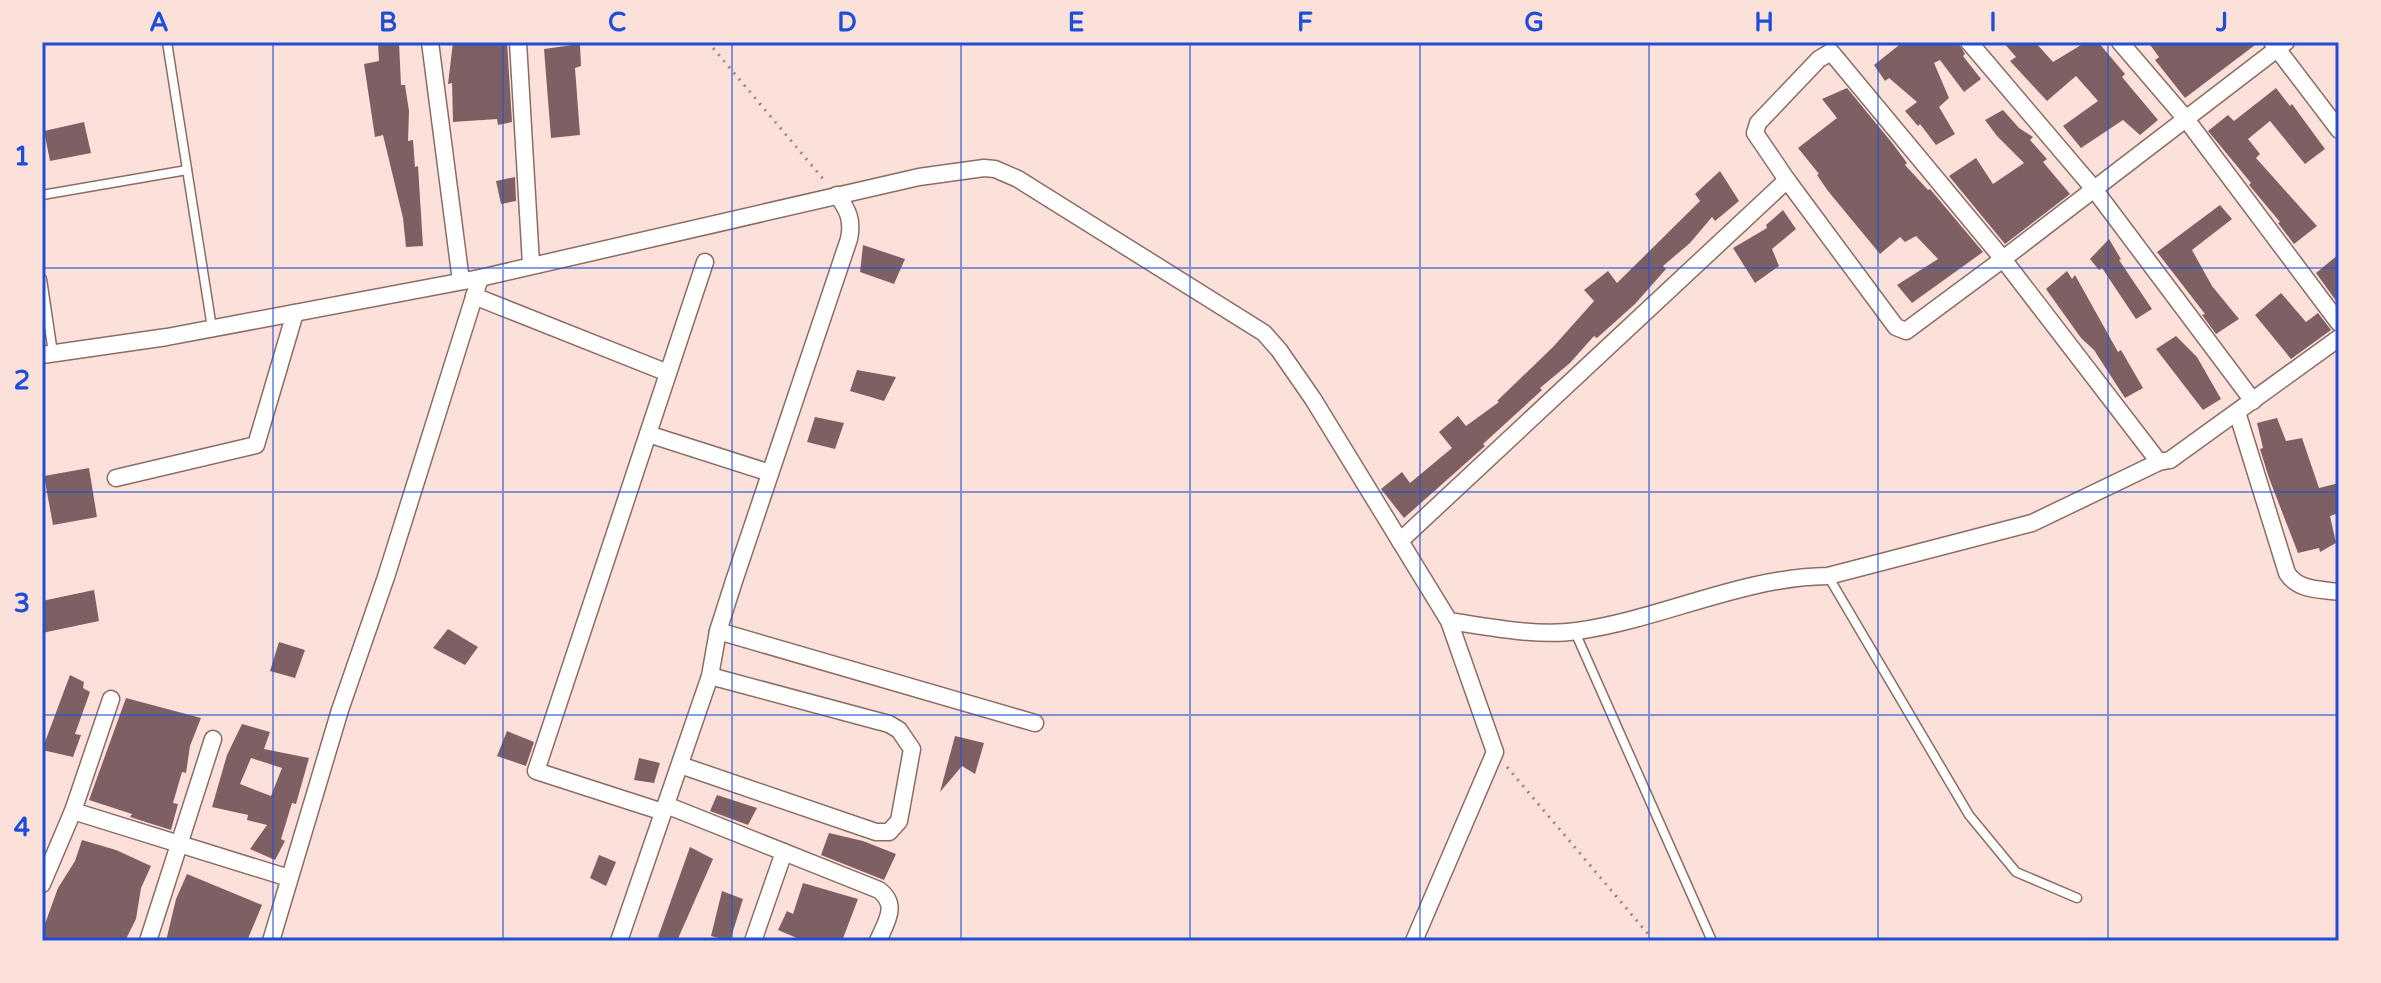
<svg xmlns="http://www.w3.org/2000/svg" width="2381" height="983" font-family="'Varela Round',sans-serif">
<rect width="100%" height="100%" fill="#fce1da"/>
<g fill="#7e6064" fill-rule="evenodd">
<path d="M378,42H399L401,85H405L409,111L408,141L413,140L415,167L418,166L423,246L406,247L403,218L383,135L375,137L364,64L379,61Z"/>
<path d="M453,42H507L512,122L498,125L497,119L453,122L452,83L448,84Z"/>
<path d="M1903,42H1958L1965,54L1963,56L1981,79L1964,92L1940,60L1934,63L1949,98L1939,107L1955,134L1936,145L1920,124L1918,126L1905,111L1917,102L1889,78L1885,81L1874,65Z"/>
<path d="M2003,42H2035L2053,62L2086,42H2098L2125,74L2122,77L2158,120L2140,135L2123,120L2081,148L2063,126L2098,101L2076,76L2047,101L2010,61L2016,57Z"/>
<path d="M2148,42H2259L2185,98L2155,60L2159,57Z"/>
<path d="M580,44L581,66L575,68L580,135L551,138L544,49Z"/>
<path d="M1847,88L1893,144L1907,163L1905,165L1928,190L1930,189L1983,252L1912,303L1897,285L1938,259L1916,236L1905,242L1900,237L1880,254L1828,191L1817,175L1819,174L1798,148L1837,118L1822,99Z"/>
<path d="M2276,88L2290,106L2292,104L2325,149L2305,164L2270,121L2248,139L2260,154L2256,158L2317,226L2294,244L2278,223L2280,222L2249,185L2251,183L2208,131L2228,115L2234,121Z"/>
<path d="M2003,110L2019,128L2033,137L2030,140L2047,159L2043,162L2070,194L2005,244L1949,176L1976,158L1993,184L2024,163L1997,136L1985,120Z"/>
<path d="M84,122L91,153L50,161L44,131Z"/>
<path d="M1720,171L1739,201L1715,221L1712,217L1690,243L1663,266L1666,269L1635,304L1597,338L1594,336L1570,363L1540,388L1542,390L1483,444L1485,446L1404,518L1381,489L1402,472L1410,483L1452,448L1439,432L1458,416L1466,426L1499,402L1497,401L1553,347L1594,301L1584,290L1608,271L1617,283L1700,201L1695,194Z"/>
<path d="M515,177L516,201L501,204L496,181Z"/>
<path d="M2220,205L2232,219L2192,250L2212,286L2239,319L2216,334L2202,315L2205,314L2157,252Z"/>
<path d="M1783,210L1796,229L1772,249L1779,266L1755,283L1733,248L1767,228L1766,225Z"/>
<path d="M2109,239L2121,259L2119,260L2152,309L2136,319L2102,268L2099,270L2090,259Z"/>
<path d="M863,245L905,259L894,284L860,272Z"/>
<path d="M2339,254V305L2316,273Z"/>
<path d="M2067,271L2072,279L2075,275L2118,352L2121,350L2143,388L2125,398L2094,350L2081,338L2046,289Z"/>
<path d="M2281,293L2306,322L2318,313L2331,330L2291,359L2255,315Z"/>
<path d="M2176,336L2197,357L2221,399L2203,410L2156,349Z"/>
<path d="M857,370L896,377L884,401L850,391Z"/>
<path d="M815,417L844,423L835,449L807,442Z"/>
<path d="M2277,418L2286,441L2302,438L2319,488L2339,483V513L2330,516L2336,543L2320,552L2319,548L2298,553L2269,478L2260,449L2263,448L2257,423Z"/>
<path d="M89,468L97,517L53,525L44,476Z"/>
<path d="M94,590L99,621L42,633V601Z"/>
<path d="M448,629L478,647L465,665L433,648Z"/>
<path d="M279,642L305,650L295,678L270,671Z"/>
<path d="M70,675L84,682L83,688L90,692L75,734L81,735L73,757L42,750Z"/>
<path d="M126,698L201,718L190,746L186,773L182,772L173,803L178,804L171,830L130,817L132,814L89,800Z"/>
<path d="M242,724L270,732L264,749L309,758L296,804L292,803L281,839L285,841L275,860L250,849L267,825L247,820L248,815L212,807L227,755ZM251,758L282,768L271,796L240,784Z"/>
<path d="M507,731L534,742L526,766L497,756Z"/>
<path d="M955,736L984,743L975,774L962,766L940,792Z"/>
<path d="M639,758L660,763L654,783L634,780Z"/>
<path d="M717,795L757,808L748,825L710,811Z"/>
<path d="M829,833L863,841L896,854L884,880L821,855Z"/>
<path d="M82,840L116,850L151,866L141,888L136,919L125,941H42V932L58,888L75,861Z"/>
<path d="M690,847L713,859L677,941H668L658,937Z"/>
<path d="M599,855L616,862L606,886L590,878Z"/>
<path d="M187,874L262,905L247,941H166L176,899Z"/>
<path d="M803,883L858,899L842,941H804L778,930L787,911L793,914Z"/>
<path d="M722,891L743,899L730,941L711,936Z"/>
</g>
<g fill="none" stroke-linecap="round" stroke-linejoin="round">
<defs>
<g id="lane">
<path d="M167,42L212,328"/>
<path d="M42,195L187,170"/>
<path d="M42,279L53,353"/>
<path d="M1828,576L1969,815L2016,872L2077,898"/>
<path d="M1575,632L1712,941"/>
</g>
<g id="street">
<path d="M430,42L461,281"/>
<path d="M518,42L531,264"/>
<path d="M1969,42L2094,189L2253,401"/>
<path d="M2120,42L2186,119L2339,323"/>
<path d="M2272,42L2339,130"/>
<path d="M1787,180L1755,133L1758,123L1819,59L1831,52L2003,259L2286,42"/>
<path d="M474,296L668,373"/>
<path d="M42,355L167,337L480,278L919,177L984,168L995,169L1018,179L1264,333L1279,350L1313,399L1449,621C1489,627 1538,637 1577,631C1662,619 1742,577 1828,576L2032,523L2159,462L2170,460L2339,338"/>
<path d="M2237,412L2287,573C2298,591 2320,589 2339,592"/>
<path d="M648,434L770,473"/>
<path d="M116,478L256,445L295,313"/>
<path d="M1400,541L1787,180L1896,327L1906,331L2003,259L2159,462"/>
<path d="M718,631L1035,723"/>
<path d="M680,765L876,832H889L899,821L912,749L899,730L889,724L710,676"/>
<path d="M666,805L879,890C899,905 886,922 878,941"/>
<path d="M73,811L289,878"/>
<path d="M663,812L536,771L705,262"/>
<path d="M42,884L73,811L111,699"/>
<path d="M148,941L213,739"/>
<path d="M271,941L340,710L386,577L480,278"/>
<path d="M619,941L710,676L718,631L734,581L849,239C853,220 848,210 837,195"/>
<path d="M753,941L784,852"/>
<path d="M1414,941L1495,752L1449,621"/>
</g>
</defs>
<use href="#lane" stroke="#8a6d65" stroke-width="11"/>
<use href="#street" stroke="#8a6d65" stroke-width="19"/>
<g stroke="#998681" stroke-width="3" stroke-dasharray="2 6" stroke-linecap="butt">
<path d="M708,42L824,180"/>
<path d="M1507,767L1654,941"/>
</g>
<use href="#lane" stroke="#fff" stroke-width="8"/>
<use href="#street" stroke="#fff" stroke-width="16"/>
</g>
<path fill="none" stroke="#1d4ed8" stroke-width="2" stroke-opacity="0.55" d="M273,42V941M503,42V941M732,42V941M961,42V941M1190,42V941M1420,42V941M1649,42V941M1878,42V941M2108,42V941M42,268H2339M42,492H2339M42,715H2339"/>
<rect width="2381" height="983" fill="none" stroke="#fce1da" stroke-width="88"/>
<rect x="44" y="44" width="2293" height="895" fill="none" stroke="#1d4ed8" stroke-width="3"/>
<g font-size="26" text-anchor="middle" font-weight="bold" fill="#1d4ed8">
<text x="159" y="31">A</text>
<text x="388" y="31">B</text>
<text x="617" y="31">C</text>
<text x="847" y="31">D</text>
<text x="1076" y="31">E</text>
<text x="1305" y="31">F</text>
<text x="1534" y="31">G</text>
<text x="1764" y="31">H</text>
<text x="1993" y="31">I</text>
<text x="2222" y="31">J</text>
<text x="22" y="165">1</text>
<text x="22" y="389">2</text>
<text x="22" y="612">3</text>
<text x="22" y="836">4</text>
</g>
</svg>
